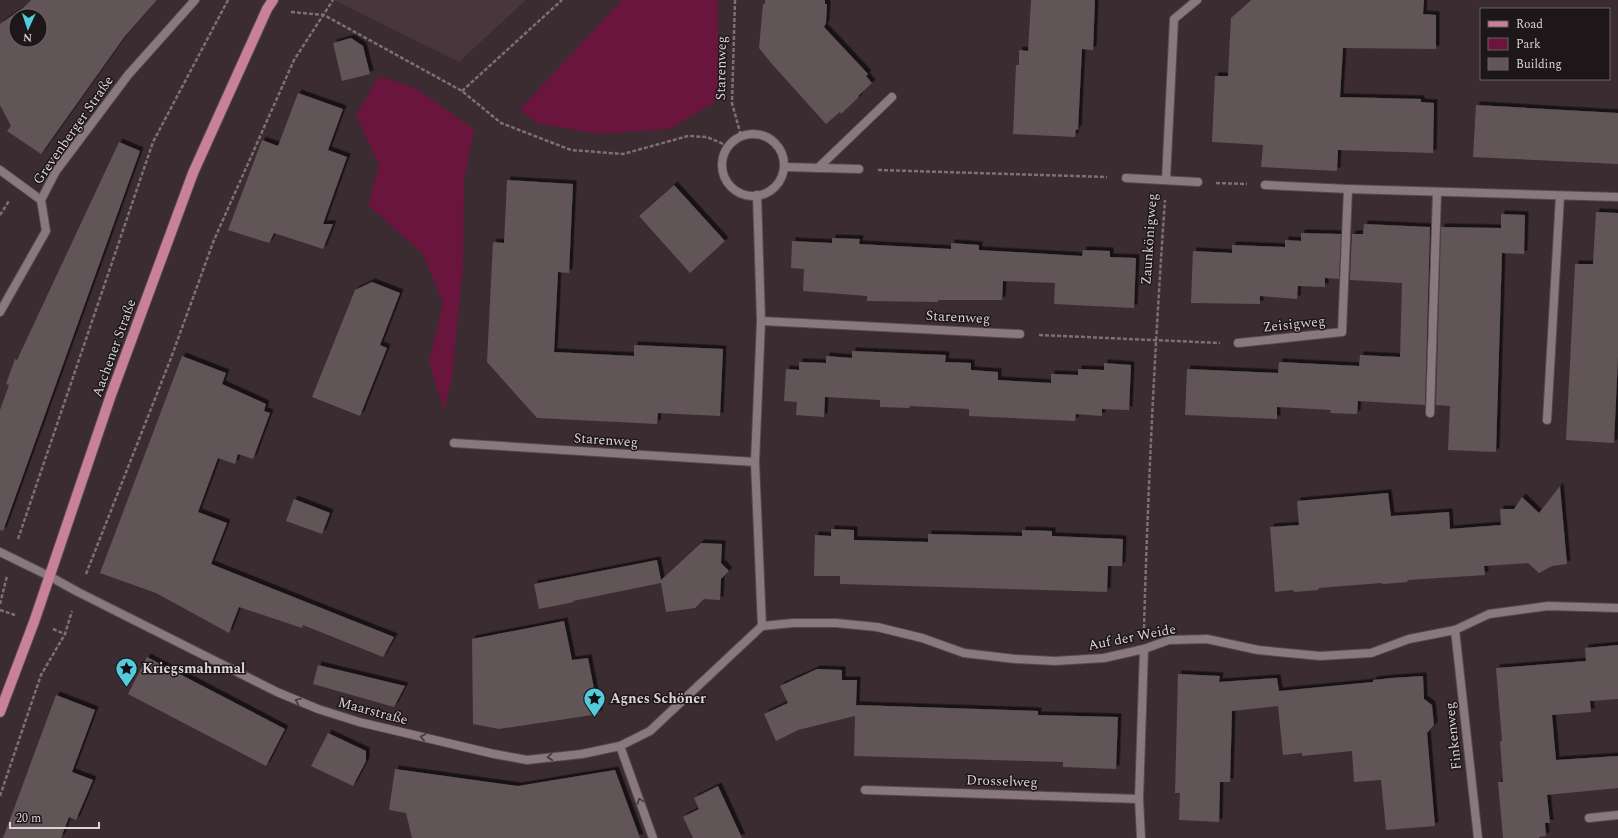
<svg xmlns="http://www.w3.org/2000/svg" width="1618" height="838" font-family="Spectral,serif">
<defs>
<filter id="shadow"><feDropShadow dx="3.5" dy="-3.5" stdDeviation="0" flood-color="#0009"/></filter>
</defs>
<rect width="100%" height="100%" fill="#3a2c31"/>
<path fill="#49353c" d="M334,0H526L459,62Z"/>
<g fill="#69153d">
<path d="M622,0H718V100L670,129L600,134L536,123L520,109Z"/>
<path d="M379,76L415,88L474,129L464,181L463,267L452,378L444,411L429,362L443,304L423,254L368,205L379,165L356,115Z"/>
</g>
<g fill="#625458" fill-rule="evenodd" filter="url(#shadow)">
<path d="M31,0H157L125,36L41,154L7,131L11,126L0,105V24L23,8ZM16,16H40V40H16Z"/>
<path d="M765,0H825V4H827L826,23L824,27L868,74L866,76L872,83L858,96L859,97L841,114L840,112L826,124L771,63L759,48L763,4H765Z"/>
<path d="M1031,0H1095L1093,50L1082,49L1078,130L1076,129L1075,137L1013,134L1016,65H1019V50L1028,51Z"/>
<path d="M1251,0H1424L1423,14L1436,15V49L1343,48L1340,97L1421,99V102L1434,103L1433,153L1338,150L1337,171L1261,167L1263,145L1212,142L1215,76H1228L1231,18Z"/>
<path d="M351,38L363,46L370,74L342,81L333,43Z"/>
<path d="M298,93L343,109L328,150L347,157L323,224H333L323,249L274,233L269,243L228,230L262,140L278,146Z"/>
<path d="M1476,105L1618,113V164L1473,157Z"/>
<path d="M119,142L140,151L3,531L0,530V410L9,385L6,384L15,359L17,360Z"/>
<path d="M507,180L573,184L569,273L558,272L554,352L634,356V345L723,349L720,416L658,413L657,424L537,418L487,362L493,242L504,243Z"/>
<path d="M674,185L725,241L690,273L639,216Z"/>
<path d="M1596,212L1618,213V357L1614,443L1566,440L1575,264H1593Z"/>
<path d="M1501,214L1525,215L1524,254L1502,253L1496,452L1448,450L1450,406L1436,405L1441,227L1501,228Z"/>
<path d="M1364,224L1430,227L1425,405L1358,401L1357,414L1330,413L1331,410L1277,407V419L1185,415L1187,369L1278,373L1279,362L1359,366L1360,355L1400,357L1402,283L1350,280L1352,234H1363Z"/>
<path d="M1301,233L1341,234L1339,279L1325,278V287L1298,286L1297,299L1260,296V304L1191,303L1193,251L1232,253V245L1285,247V240L1301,241Z"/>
<path d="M832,238L860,239L859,244L951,249V243L979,245V250L1082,256L1083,250L1110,251V257L1136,258L1134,308L1054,304L1055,283L1030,282L1003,281L1002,300H938V302L867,301V296L803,291L804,269L791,268L792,241L832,243Z"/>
<path d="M372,282L400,293L380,345L387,348L360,416L312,397L355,290Z"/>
<path d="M852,351L946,355L945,362L971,363V370L998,372V380L1051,383V374L1078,375V369L1104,370V363L1131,365L1129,410L1102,409V416L1076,414L1075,421L969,416V409L910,406L909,408L880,407V400L825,397L824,417L796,415L797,402L784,401L786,369L799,370V362L826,363V356L852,358Z"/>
<path d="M182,356L226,373L222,384L266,404L264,411L270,413L253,459L238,454L235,464L218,458L198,512L227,523L211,564L394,637L383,657L303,625L302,628L239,607L229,633L156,593L100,573Z"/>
<path d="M1560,486L1567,564L1552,566L1539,573L1528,563L1484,566L1485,575L1408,580L1407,582L1383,584L1381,583L1319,588L1318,590L1294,592L1293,590L1275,592L1270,527L1299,525L1297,501L1388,493L1391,516L1449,512L1450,529L1501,525L1500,509H1514L1522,497L1539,513Z"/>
<path d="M294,499L330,513L322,534L286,521Z"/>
<path d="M831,529L854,530V540L928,542V534L1022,536V530L1052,531V536L1123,539L1122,566H1108L1107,592L840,584V576H814L815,535L831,536Z"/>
<path d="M701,543L722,544L721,563L729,571L721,579L720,600L704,599L695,608L666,612L661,583L573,601L574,602L539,609L534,584L657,560L661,580Z"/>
<path d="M564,621L572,660L588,658L599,714L499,729L473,724L472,639Z"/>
<path d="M1618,645V699L1590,701L1591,712L1552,715L1556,760L1618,756V788L1547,795L1550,823H1545L1546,836L1539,837V838H1503L1498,782H1503L1500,741H1502L1496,668L1586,661L1585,648Z"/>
<path d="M147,657L285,729L266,766L128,694Z"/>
<path d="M318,665L405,686L394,707L313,684Z"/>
<path d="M817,669L842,670V680H857L856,705L1038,711V715L1118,717L1116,769L1063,767V762L854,756L855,716L798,730L776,741L764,714L788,703L780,686Z"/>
<path d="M1178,674L1220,676L1219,682L1277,678L1279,691L1373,682V680L1392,678L1423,676L1424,699L1432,705L1434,725L1427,733L1435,826L1386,830L1381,780L1354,782L1352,751L1302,756V753L1283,755L1278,706L1232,711L1230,782H1220L1219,822L1179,820L1180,793H1175Z"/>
<path d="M56,695L95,710L72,772L93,780L76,820L69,817L61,838H3Z"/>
<path d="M328,733L366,751V761L353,786L311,766Z"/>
<path d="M395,769L518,786L615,770L640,838H412L406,813L389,810Z"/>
<path d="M718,786L742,838H693L683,817L699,809L694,798Z"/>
</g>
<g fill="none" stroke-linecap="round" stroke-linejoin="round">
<defs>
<g id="service">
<path d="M818,168L892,97"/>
<path d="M0,170L41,200"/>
</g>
<g id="minor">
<circle cx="753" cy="165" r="31"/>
<path d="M784,167L859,169"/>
<path d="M1126,178L1198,182"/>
<path d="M1166,180L1174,19L1197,0"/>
<path d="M1265,185L1348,189L1618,197"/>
<path d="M757,195L761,321L755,462L762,626"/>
<path d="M0,312L46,231L41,200L56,171L128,75L195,0"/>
<path d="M761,321L1020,334"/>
<path d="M1238,343L1342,332L1348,189"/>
<path d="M1430,413L1437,192"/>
<path d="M1547,420L1560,196"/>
<path d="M454,443L755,462"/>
<path d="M49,576L78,592L277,692L318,709L359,722L494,754L527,760L582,754L620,746L653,838"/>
<path d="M1455,630L1478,838"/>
<path d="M620,746L650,731L762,626L793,623H836L877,627L922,638L964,653L1015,659L1055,661L1104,658L1144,649L1169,640L1207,639L1258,650L1320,656L1371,653L1409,639L1455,630L1489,614L1548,606L1618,608"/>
<path d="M865,790L1139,799"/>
<path d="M1589,818L1618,815"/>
<path d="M1141,838L1139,799L1144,649"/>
</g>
<path id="tertiary" d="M0,552L49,576"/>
<path id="primary" d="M0,712L34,622L111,395L193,173L267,9L273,0"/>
</defs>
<use href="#service" stroke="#554a4e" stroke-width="10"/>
<use href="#minor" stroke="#554a4e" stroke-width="10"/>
<use href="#tertiary" stroke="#554a4e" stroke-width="10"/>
<use href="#primary" stroke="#554a4e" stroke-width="12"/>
<g stroke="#7c7074" stroke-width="2.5" stroke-dasharray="4 2" stroke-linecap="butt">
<path d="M735,0L732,103L741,136"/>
<path d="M291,12L324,15L462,91L501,123L571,150L623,154L688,136L707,137L728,146"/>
<path d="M462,91L562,0"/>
<path d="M878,170L1107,177"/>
<path d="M1216,183L1247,184"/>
<path d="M0,215L9,201"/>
<path d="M1039,335L1220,343"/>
<path d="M18,539L153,142L228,0"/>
<path d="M86,574L171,358L214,240L294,60L333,0"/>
<path d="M0,604L7,576"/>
<path d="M0,610L15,615"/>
<path d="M1144,628C1148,485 1155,343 1165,200"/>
<path d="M53,629L65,634"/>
<path d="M0,796L41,675L65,634L72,611"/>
</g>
<use href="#service" stroke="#89797e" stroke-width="8"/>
<use href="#minor" stroke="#89797e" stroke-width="8"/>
<use href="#tertiary" stroke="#89797e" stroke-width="8"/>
<use href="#primary" stroke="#c9809b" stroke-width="10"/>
</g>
<defs><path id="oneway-chevron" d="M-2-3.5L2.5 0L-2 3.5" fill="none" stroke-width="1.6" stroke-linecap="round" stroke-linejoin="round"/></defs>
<g stroke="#43393c">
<use href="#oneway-chevron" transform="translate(298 701) rotate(-158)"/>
<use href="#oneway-chevron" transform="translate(423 737) rotate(-167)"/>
<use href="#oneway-chevron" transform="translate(550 757) rotate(174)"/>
<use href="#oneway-chevron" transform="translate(640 801) rotate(-110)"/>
</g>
<defs>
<symbol id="sight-pin" viewBox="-11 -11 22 30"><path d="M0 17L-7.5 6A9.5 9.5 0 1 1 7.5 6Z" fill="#53cbda" stroke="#1d1719"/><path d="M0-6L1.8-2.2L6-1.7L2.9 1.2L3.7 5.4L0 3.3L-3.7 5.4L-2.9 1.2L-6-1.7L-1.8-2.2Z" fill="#111"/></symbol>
</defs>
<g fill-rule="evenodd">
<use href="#sight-pin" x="114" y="656" width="25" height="34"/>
<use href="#sight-pin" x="582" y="686" width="25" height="34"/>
</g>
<g text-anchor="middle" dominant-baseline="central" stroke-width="3" stroke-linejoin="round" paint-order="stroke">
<g font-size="14" fill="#ddd4d7" stroke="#1d1719">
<text transform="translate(721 68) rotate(-89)">Starenweg</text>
<text transform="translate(73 130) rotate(-55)">Grevenberger Straße</text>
<text transform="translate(1149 239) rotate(-86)">Zaunkönigweg</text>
<text transform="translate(958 317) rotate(3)">Starenweg</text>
<text transform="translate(1294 324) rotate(-6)">Zeisigweg</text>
<text transform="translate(114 348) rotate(-70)">Aachener Straße</text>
<text transform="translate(606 440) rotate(4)">Starenweg</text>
<text transform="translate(1132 637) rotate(-11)">Auf der Weide</text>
<text transform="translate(373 711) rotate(15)">Maarstraße</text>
<text transform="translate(1453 736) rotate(-96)">Finkenweg</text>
<text transform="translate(1002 781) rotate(2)">Drosselweg</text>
</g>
<g font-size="14" font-weight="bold" fill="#ddd4d7" stroke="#1d1719" text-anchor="start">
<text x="142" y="668">Kriegsmahnmal</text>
<text x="610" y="698">Agnes Schöner</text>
</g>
</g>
<rect x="1480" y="8" width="130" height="72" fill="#1d1719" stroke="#6a6365"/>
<rect x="1488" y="21" width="20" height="6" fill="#c9809b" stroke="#6a6365"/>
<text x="1516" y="28" font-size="12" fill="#ddd4d7">Road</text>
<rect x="1488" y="38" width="20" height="12" fill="#69153d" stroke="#6a6365"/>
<text x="1516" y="48" font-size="12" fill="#ddd4d7">Park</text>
<rect x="1488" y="58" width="20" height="12" fill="#625458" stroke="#6a6365"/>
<text x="1516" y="68" font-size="12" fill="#ddd4d7">Building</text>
<g transform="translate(28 28) rotate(183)"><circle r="19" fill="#1d1719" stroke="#6a6365"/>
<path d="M0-3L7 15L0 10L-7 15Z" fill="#53cbda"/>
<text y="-6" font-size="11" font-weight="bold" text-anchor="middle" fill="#ddd4d7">N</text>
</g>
<path d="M10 822v6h89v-6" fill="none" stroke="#ddd4d7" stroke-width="2"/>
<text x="16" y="822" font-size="12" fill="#ddd4d7" stroke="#1d1719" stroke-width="3" paint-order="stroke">20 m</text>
</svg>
